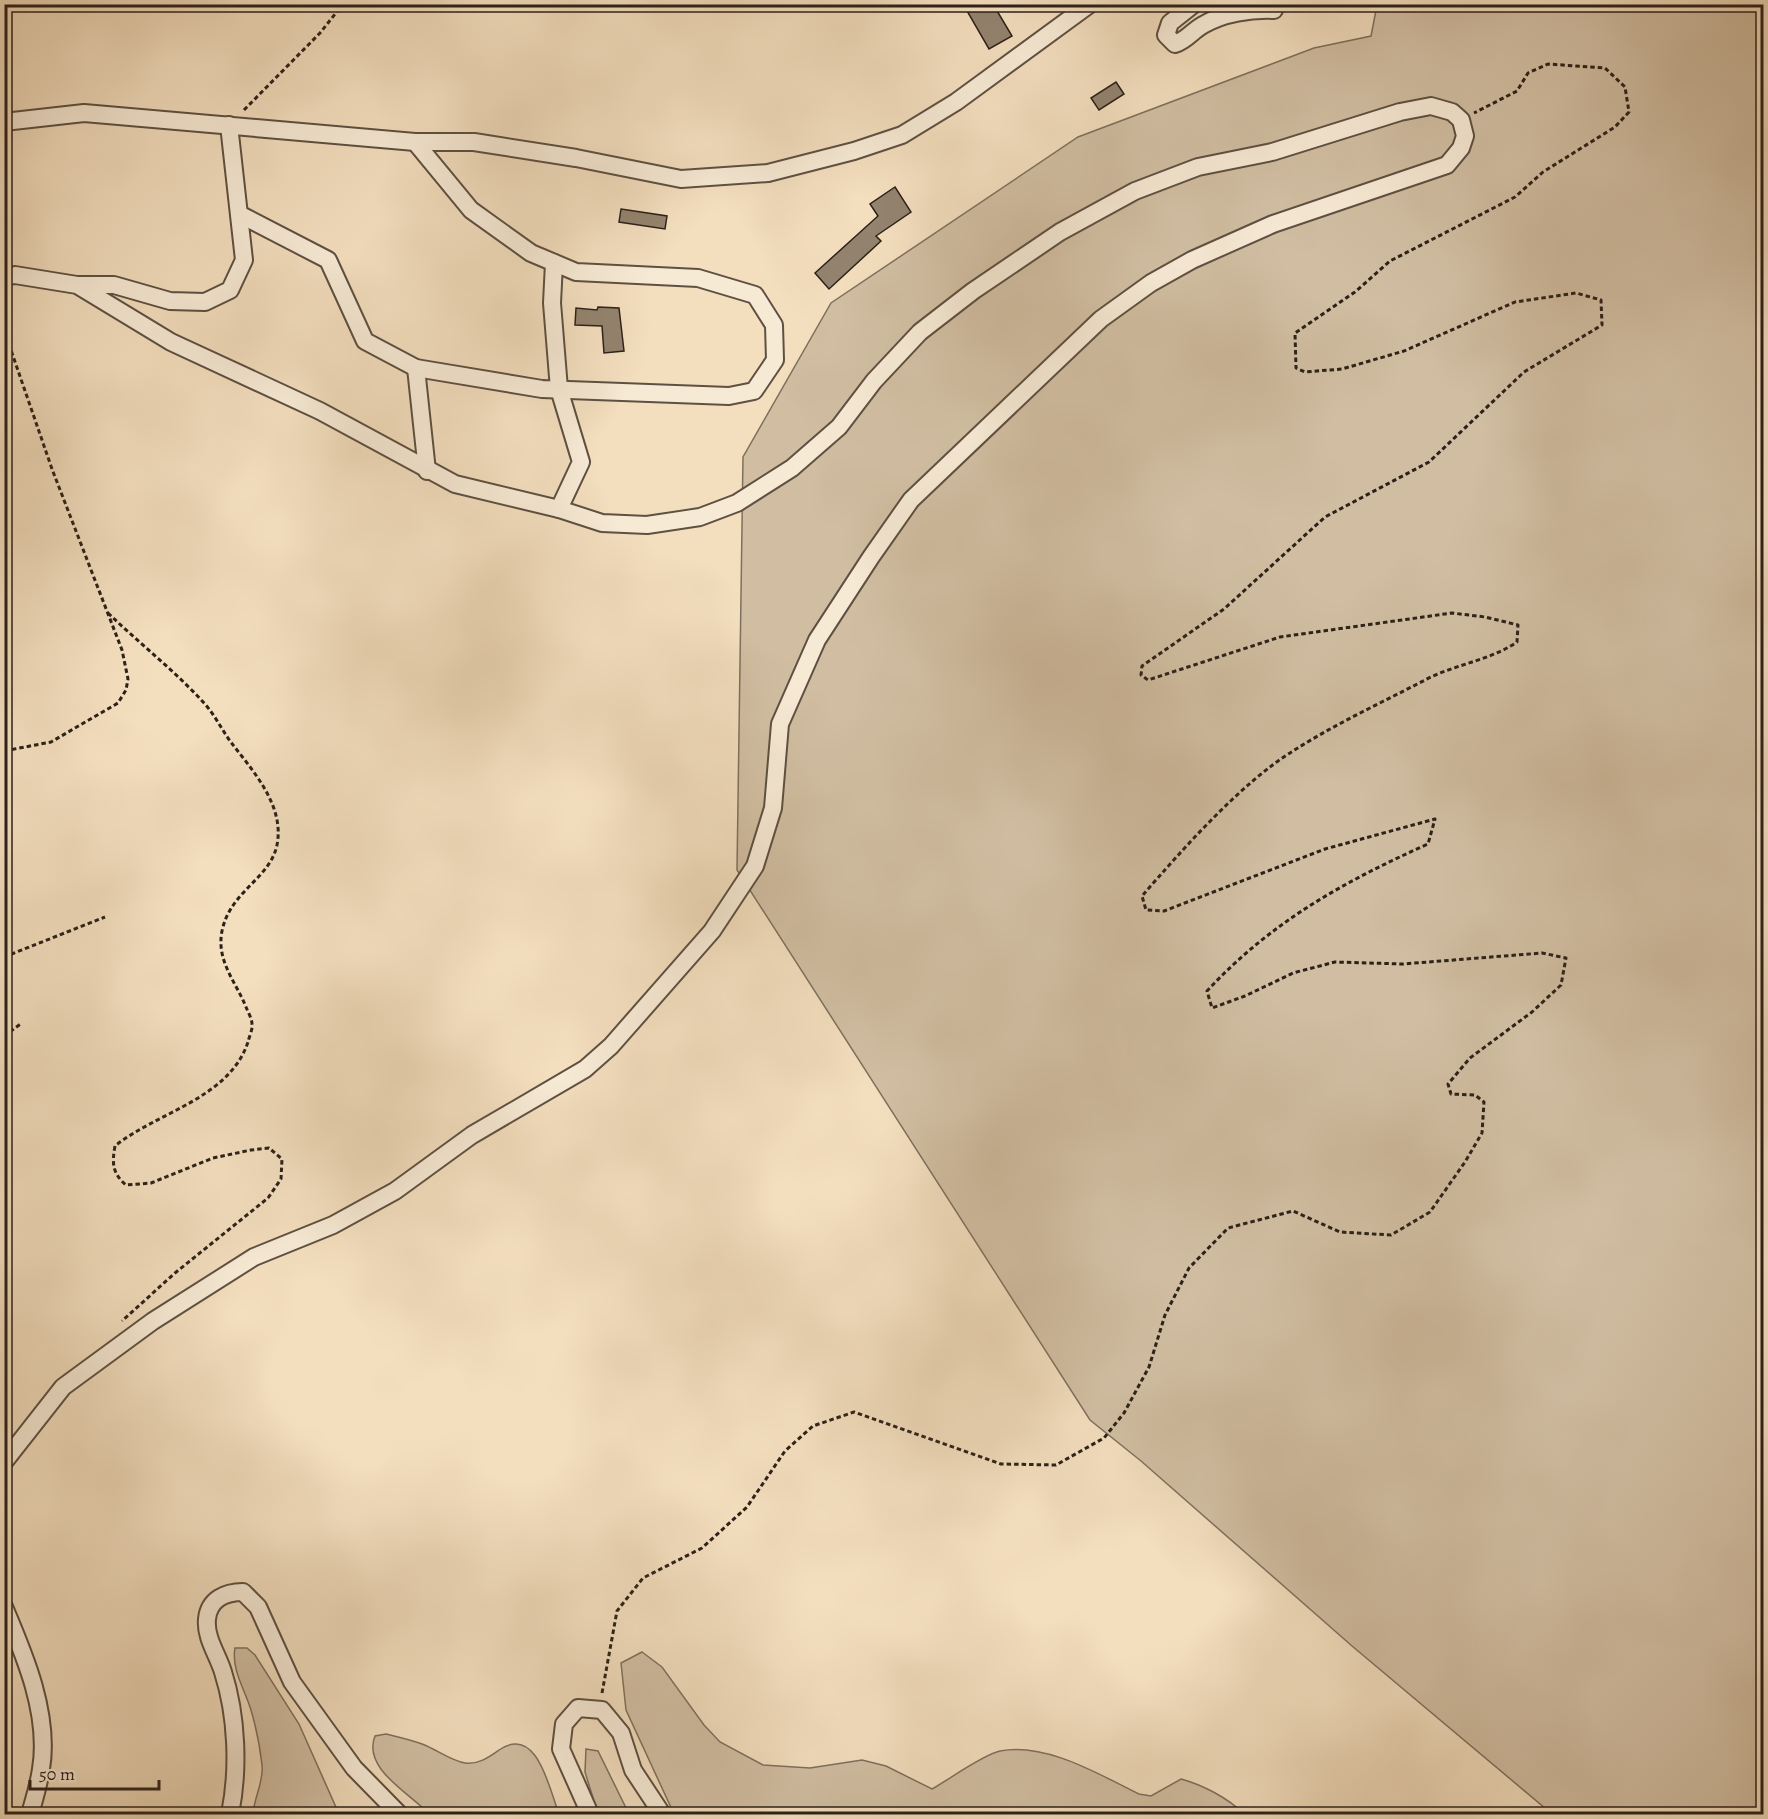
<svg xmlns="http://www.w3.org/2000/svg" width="1768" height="1819" font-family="Alegreya,serif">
<rect width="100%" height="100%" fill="#f3debe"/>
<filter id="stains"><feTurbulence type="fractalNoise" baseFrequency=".00333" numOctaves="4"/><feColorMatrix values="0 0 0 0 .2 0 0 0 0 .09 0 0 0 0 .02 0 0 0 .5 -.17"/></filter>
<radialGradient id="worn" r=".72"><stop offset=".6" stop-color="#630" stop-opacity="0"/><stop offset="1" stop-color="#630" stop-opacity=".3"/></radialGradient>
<g fill="#d1bea2" stroke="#7e705e" stroke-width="1.5">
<path d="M1377,5H1763V1814H1552L1352,1646L1141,1461L1090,1420L737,870L743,457L831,303L1078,137L1314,48L1371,36Z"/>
<path d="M235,1648H247L255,1655L299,1724L339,1814H253C254,1797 264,1782 262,1765C260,1747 256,1727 251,1710C245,1690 231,1669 235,1648Z"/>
<path d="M642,1652L662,1667L704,1725L720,1742L763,1765L810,1768L862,1760L886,1766L932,1789C948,1780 984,1754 1000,1751C1046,1742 1100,1775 1139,1794L1151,1796L1181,1779C1203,1785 1228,1798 1244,1814H674L626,1710L621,1663Z"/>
<path d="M386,1734C398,1737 411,1740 422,1744C436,1749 451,1761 465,1763C478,1765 489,1757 499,1750C537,1724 549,1788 559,1814H429C410,1793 362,1769 375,1736Z"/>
<path d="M586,1749L598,1751L629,1814H598L585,1772Z"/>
</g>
<g fill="#93836f" stroke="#2c2119" stroke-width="1.5">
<path d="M963,4H993L1012,36L989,49Z"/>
<path d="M1116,82L1124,94L1099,110L1091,98Z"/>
<path d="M895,187L911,212L876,236L881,241L829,289L815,273L878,216L870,204Z"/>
<path d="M621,209L667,216L665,229L619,222Z"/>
<path d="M598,307L619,308L624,351L604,353L602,326L575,325L576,308L597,310Z"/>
</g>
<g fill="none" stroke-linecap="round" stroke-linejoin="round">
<defs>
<g id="minor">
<path d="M1194,4L1170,23L1166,35L1175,44C1187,40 1192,31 1203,25C1223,13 1251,9 1274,10"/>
<path d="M4,122L84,113L415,142H474L576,158L681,179L768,173L854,151L902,135L956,102L1090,4"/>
<path d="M239,214L328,260L365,341L416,368L542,389L729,396L754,391L775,360L774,325L755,295L698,278L576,272L531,253L471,210L415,142"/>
<path d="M554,263L552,303L559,389L581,462L559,509"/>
<path d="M4,277L15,275L77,285L171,342L320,411L455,484L559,509L602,523L647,525L700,517L737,503L792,468L839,427L874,381L920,332L973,291L1060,232L1135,191L1198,167L1272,152L1400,112L1431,106L1452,112L1461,120L1465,136L1461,148L1447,165L1273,224L1192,260L1151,283L1101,319L911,500L871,557L817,640L780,724L773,808L755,866L712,931L611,1046L585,1069L472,1135L395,1191L333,1225L254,1257L153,1321L63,1387L4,1462"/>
<path d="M78,285H114L170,301L205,302L230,290L244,260L229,125"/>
<path d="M416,368L427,471"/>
<path d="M4,1607C25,1656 50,1715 41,1769C39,1784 34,1800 30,1814"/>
<path d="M230,1814C239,1770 237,1716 223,1672C218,1655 205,1638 207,1619C209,1599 226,1592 243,1592L258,1607L292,1682L354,1768L399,1814"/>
<path d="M590,1814L561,1749L564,1724L578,1708L602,1710L621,1733L633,1770L662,1814"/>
</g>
</defs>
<use href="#minor" stroke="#5e5042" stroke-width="20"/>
<g stroke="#2c2119" stroke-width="3" stroke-dasharray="4.5 3" stroke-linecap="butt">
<path d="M244,110L320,33L343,4"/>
<path d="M4,330L52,469L122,650L128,679L126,690L118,703L51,742L4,751"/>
<path d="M108,613C139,643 175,671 204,703C214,714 221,728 230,741C252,770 285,805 277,845C270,879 230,891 222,931C216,961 236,982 246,1007C248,1012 252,1019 252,1024C253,1029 249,1037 248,1042C229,1099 157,1112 115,1146C112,1163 112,1173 126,1185L151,1183L213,1158L251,1150L269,1148L282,1159L281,1179L268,1198L175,1273L122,1321"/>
<path d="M4,957L105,917"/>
<path d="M4,1036L22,1023"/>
<path d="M602,1693L617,1611L643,1578L702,1548L747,1507L785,1451L813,1426L854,1412L1001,1464L1056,1465L1104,1438L1124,1413L1149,1367L1165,1315L1189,1268L1228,1228L1293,1211L1340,1232L1391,1235L1430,1212L1465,1162L1482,1133L1484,1102L1475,1095L1451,1094L1448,1084L1470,1058L1532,1012L1561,985L1566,958L1542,953L1403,964L1335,962L1293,973L1245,996L1212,1008L1207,991C1271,922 1343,882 1428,844L1435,819L1325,849L1164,911L1146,910L1142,896C1182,850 1241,783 1293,751C1335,724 1381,703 1425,680C1455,664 1489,661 1517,642L1518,625L1485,617L1452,613L1280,637L1148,680L1141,675L1142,666L1224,609L1325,517L1429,462L1524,372L1602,325L1601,300L1576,293L1515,302L1404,351L1342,369L1305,372L1296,368L1295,333L1355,292L1390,261L1515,197L1543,172L1615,127L1629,112L1625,87L1605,68L1548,64L1528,73L1517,91L1474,113"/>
</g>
<use href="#minor" stroke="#f7ead5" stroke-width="16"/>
</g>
<rect width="1768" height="1819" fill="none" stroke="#f3debe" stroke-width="24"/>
<rect x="6" y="6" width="1756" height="1807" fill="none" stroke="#2c2119" stroke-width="3"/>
<rect x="12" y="12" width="1744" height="1795" fill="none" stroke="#2c2119" stroke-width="1.5"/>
<path d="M30 1780v9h129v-9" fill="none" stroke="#2c2119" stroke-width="3"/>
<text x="39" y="1780" font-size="18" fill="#2c2119" stroke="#f7ead5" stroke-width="4.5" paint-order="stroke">50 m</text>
<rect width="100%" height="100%" filter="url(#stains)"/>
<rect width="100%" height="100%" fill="url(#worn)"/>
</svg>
